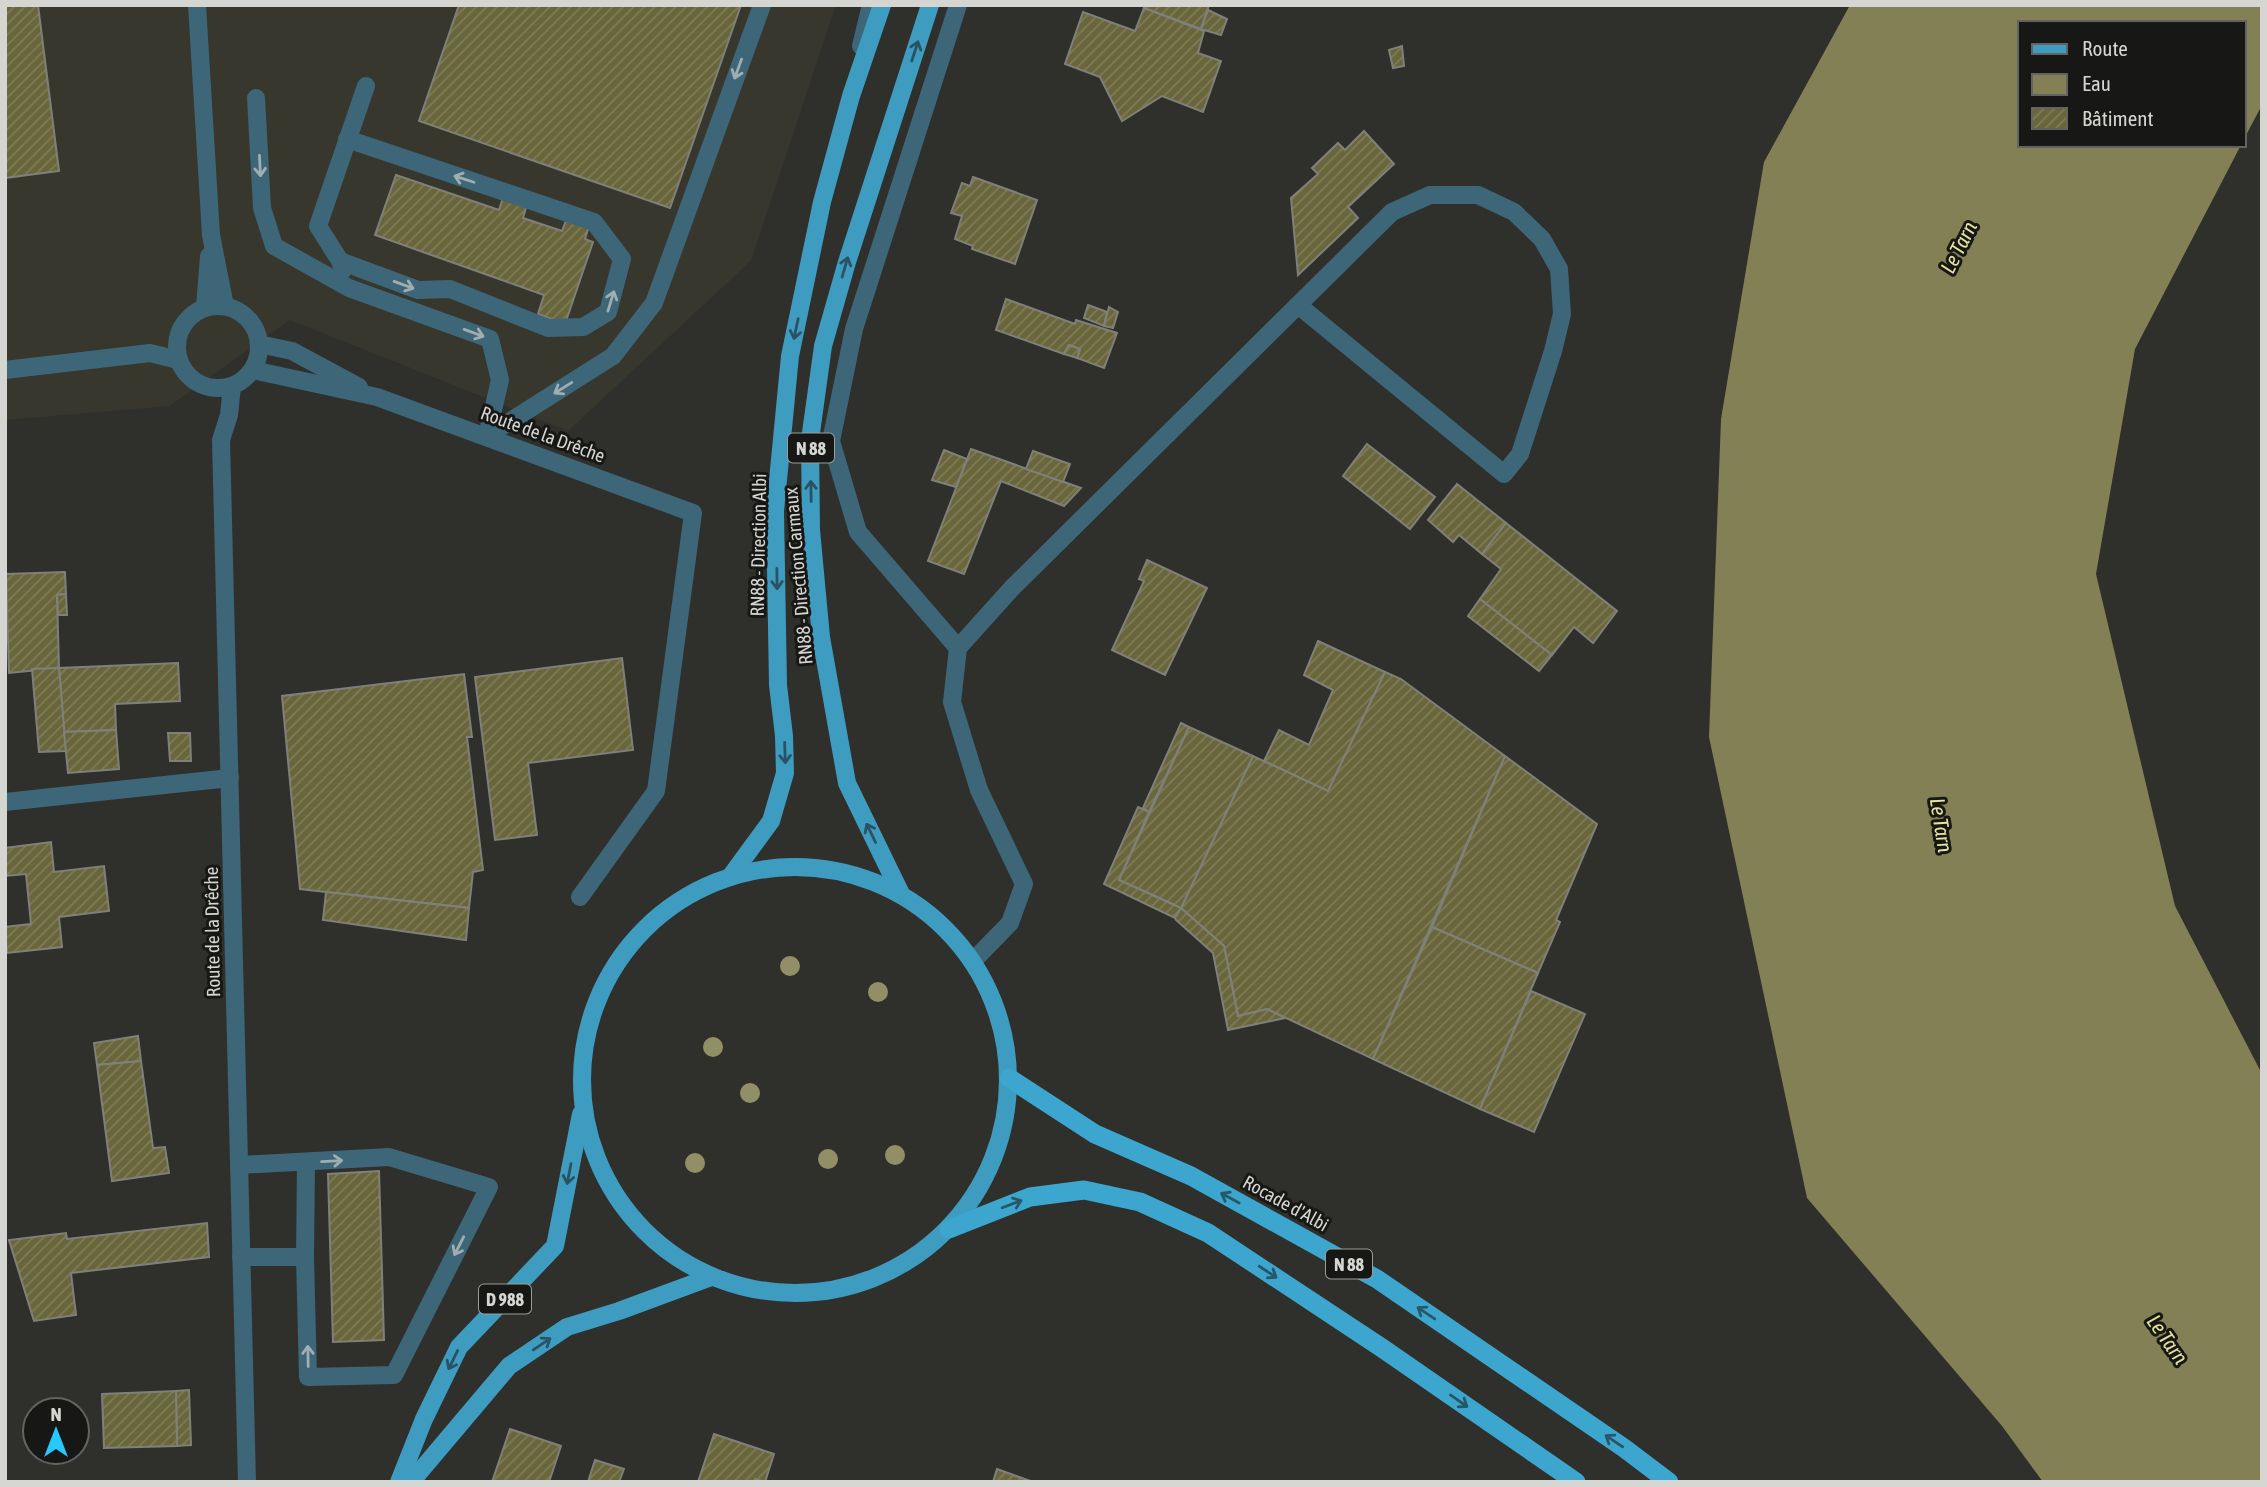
<svg xmlns="http://www.w3.org/2000/svg" width="2267" height="1487" font-family="'Asap Condensed',sans-serif">
<defs>
<pattern id="building-hatch" width="6" height="6" patternUnits="userSpaceOnUse" patternTransform="scale(1.75)"><rect width="6" height="6" fill="#69663c"/><path d="M-1 1l2-2M0 6l6-6M5 7l2-2" fill="none" stroke="#7e7b57"/></pattern>
</defs>
<rect width="100%" height="100%" fill="#2f2f2b"/>
<path fill="#37372d" d="M5,5H836L751,261L568,431L290,320L170,406L5,420Z"/>
<path fill="#838055" d="M1850,5H2262V105L2244,139V23H2020V145H2241L2135,349L2096,574L2175,906L2262,1074V1482H2043L2002,1426L1807,1198L1709,737L1721,419L1764,162Z"/>
<g fill="url(#building-hatch)" stroke="#80807b" stroke-width="2">
<path d="M5,5H38L59,171L5,178Z"/>
<path d="M459,5H741L670,208L419,121Z"/>
<path d="M1145,5H1209L1201,29L1144,8Z"/>
<path d="M1144,8L1204,31L1198,53L1221,61L1203,112L1162,96L1122,121L1100,77L1065,64L1083,12L1135,31Z"/>
<path d="M1208,10L1227,19L1221,35L1201,29Z"/>
<path d="M1402,46L1404,66L1393,68L1389,50Z"/>
<path d="M1364,131L1394,164L1348,207L1358,218L1298,275L1291,198L1318,174L1312,168L1338,143L1345,150Z"/>
<path d="M396,175L499,210L504,195L527,204L523,218L562,231L567,218L589,226L585,239L593,242L565,324L538,314L544,295L375,235Z"/>
<path d="M973,177L1037,200L1015,264L972,249L973,246L955,239L962,216L951,213L962,183L970,186Z"/>
<path d="M1006,299L1075,324L1076,320L1117,333L1104,368L1077,358L1080,349L1069,345L1064,354L996,330Z"/>
<path d="M1088,305L1107,312L1104,326L1084,318Z"/>
<path d="M1109,307L1118,312L1113,328L1104,326Z"/>
<path d="M1069,345L1080,349L1077,358L1064,354Z"/>
<path d="M1367,444L1435,497L1410,529L1343,476Z"/>
<path d="M971,449L1081,488L1064,506L1001,481L964,574L928,561Z"/>
<path d="M944,450L967,459L956,487L932,480Z"/>
<path d="M1033,451L1070,464L1063,482L1026,469Z"/>
<path d="M1457,484L1506,523L1482,554L1459,535L1453,542L1428,520Z"/>
<path d="M1506,523L1617,611L1593,643L1574,627L1552,655L1480,599L1501,569L1482,554Z"/>
<path d="M1147,560L1207,588L1165,675L1112,650L1144,581L1139,579Z"/>
<path d="M65,572L66,594L57,595L59,668L9,673L6,574Z"/>
<path d="M66,594L67,615H58L57,595Z"/>
<path d="M1480,599L1552,655L1539,671L1468,616Z"/>
<path d="M1318,641L1385,672L1328,791L1264,761L1279,730L1309,745L1333,690L1304,675Z"/>
<path d="M622,658L633,750L528,763L537,835L495,840L475,677Z"/>
<path d="M178,663L180,701L115,704L116,730L64,732L59,668Z"/>
<path d="M59,668L66,751L39,752L32,669Z"/>
<path d="M1385,672L1401,679L1505,756L1373,1059L1267,1009L1238,1016L1224,946L1181,908L1253,756L1328,791Z"/>
<path d="M464,674L472,737H467L483,870L473,872L469,908L300,889L282,696Z"/>
<path d="M1181,723L1189,727L1149,812L1143,808Z"/>
<path d="M1189,727L1253,756L1181,908L1119,880Z"/>
<path d="M116,730L119,769L68,773L64,732Z"/>
<path d="M168,733H190L191,761H170Z"/>
<path d="M1505,756L1597,824L1556,920L1560,922L1538,973L1432,927Z"/>
<path d="M1138,807L1149,812L1119,880L1181,908L1175,918L1104,884Z"/>
<path d="M51,842L54,872L104,866L109,911L59,917L62,947L7,953L5,927L31,924L26,874L5,876V848Z"/>
<path d="M326,892L469,908L466,940L323,920Z"/>
<path d="M1181,908L1224,946L1238,1016L1267,1009L1285,1018L1228,1030L1213,953L1176,920L1175,918Z"/>
<path d="M1432,927L1538,973L1480,1109L1373,1059Z"/>
<path d="M1531,991L1585,1014L1534,1132L1480,1109Z"/>
<path d="M138,1036L141,1061L97,1065L94,1043Z"/>
<path d="M141,1061L153,1148L165,1147L169,1173L112,1181L97,1065Z"/>
<path d="M379,1171L384,1340L333,1342L328,1174Z"/>
<path d="M207,1223L209,1257L71,1273L76,1315L34,1321L9,1240L66,1233L67,1239Z"/>
<path d="M189,1390L191,1445L177,1446L176,1391Z"/>
<path d="M176,1391L177,1446L104,1448L102,1394Z"/>
<path d="M510,1429L561,1446L549,1482H492Z"/>
<path d="M714,1434L774,1454L765,1482L755,1479L754,1482H698Z"/>
<path d="M595,1460L624,1469L619,1482H588Z"/>
<path d="M997,1469L1033,1482H993Z"/>
</g>
<g fill="none" stroke-linecap="round" stroke-linejoin="round">
<g stroke="#3d6678" stroke-width="18">
<path d="M861,46L871,5"/>
<path d="M256,98L262,208L274,246L349,288L490,339L500,380L487,436"/>
<path d="M340,261L418,290L450,289L548,328L583,327L608,312L622,259L594,222L347,139"/>
<path d="M343,270L340,261L318,226L366,86"/>
<path d="M259,344L292,351L359,387"/>
<path d="M253,370L377,397L693,513L656,791L580,897"/>
<path d="M487,436L613,356L654,303L762,5"/>
<path d="M958,648L858,532L831,441L854,329L958,5"/>
<path d="M5,802L230,778"/>
<path d="M973,961L1010,923L1024,884L979,790L952,702L958,648L1012,588L1392,212L1430,195H1478L1514,212L1542,239L1559,269L1562,314L1553,351L1520,454L1504,474L1298,305"/>
<path d="M239,1165L389,1157L489,1187L394,1375L308,1377L305,1257H241"/>
<path d="M305,1257L306,1162"/>
</g>
<path stroke="#3d6678" stroke-width="18" d="M5,370L150,353L178,360"/>
<g stroke="#3d6678" stroke-width="18">
<path d="M197,5L211,235L225,306"/>
<circle cx="218" cy="347" r="41"/>
<path d="M205,307L209,256"/>
<path d="M232,386L229,415L221,440L247,1482"/>
</g>
<g stroke="#3e9cc0" stroke-width="18">
<circle cx="795" cy="1080" r="213"/>
<path d="M730,877L771,821L785,773L784,736L778,685L775,511L790,356L822,202L851,96L882,5"/>
<path d="M901,894L847,783L821,637L811,530L810,440L823,346L847,262L930,5"/>
<path d="M399,1482L424,1419L459,1347L555,1246L581,1114"/>
<path d="M411,1482L509,1366L567,1327L619,1311L711,1277"/>
</g>
<g stroke="#3ca6ce" stroke-width="19">
<path d="M1009,1078L1095,1134L1191,1176L1377,1279L1624,1448L1669,1482"/>
<path d="M949,1229L1030,1197L1084,1190L1140,1202L1208,1233L1382,1348L1576,1482"/>
</g>
</g>
<g fill="#928f66">
<circle cx="790" cy="966" r="10"/>
<circle cx="878" cy="992" r="10"/>
<circle cx="713" cy="1047" r="10"/>
<circle cx="750" cy="1093" r="10"/>
<circle cx="895" cy="1155" r="10"/>
<circle cx="828" cy="1159" r="10"/>
<circle cx="695" cy="1163" r="10"/>
</g>
<defs><path id="oneway-shaft" d="M-6 0H5M1.5-3L5.5 0L1.5 3" fill="none" stroke-width="1.6" stroke-linecap="round" stroke-linejoin="round" transform="scale(1.75)"/></defs>
<g stroke="#295362">
<use href="#oneway-shaft" transform="translate(915 51) rotate(-72)"/>
<use href="#oneway-shaft" transform="translate(845 267) rotate(-74)"/>
<use href="#oneway-shaft" transform="translate(796 329) rotate(102)"/>
<use href="#oneway-shaft" transform="translate(811 491) rotate(-91)"/>
<use href="#oneway-shaft" transform="translate(777 579) rotate(89)"/>
<use href="#oneway-shaft" transform="translate(785 753) rotate(88)"/>
<use href="#oneway-shaft" transform="translate(871 833) rotate(-116)"/>
<use href="#oneway-shaft" transform="translate(569 1174) rotate(101)"/>
<use href="#oneway-shaft" transform="translate(542 1344) rotate(-34)"/>
<use href="#oneway-shaft" transform="translate(453 1360) rotate(116)"/>
</g>
<g stroke="#a0aeb2">
<use href="#oneway-shaft" transform="translate(738 69) rotate(110)"/>
<use href="#oneway-shaft" transform="translate(260 166) rotate(87)"/>
<use href="#oneway-shaft" transform="translate(464 179) rotate(-162)"/>
<use href="#oneway-shaft" transform="translate(404 285) rotate(20)"/>
<use href="#oneway-shaft" transform="translate(611 301) rotate(-73)"/>
<use href="#oneway-shaft" transform="translate(474 333) rotate(20)"/>
<use href="#oneway-shaft" transform="translate(563 388) rotate(148)"/>
<use href="#oneway-shaft" transform="translate(332 1161) rotate(-3)"/>
<use href="#oneway-shaft" transform="translate(459 1246) rotate(117)"/>
<use href="#oneway-shaft" transform="translate(308 1356) rotate(-91)"/>
</g>
<g stroke="#285768">
<use href="#oneway-shaft" transform="translate(1230 1198) rotate(-151)"/>
<use href="#oneway-shaft" transform="translate(1012 1204) rotate(-21)"/>
<use href="#oneway-shaft" transform="translate(1268 1272) rotate(33)"/>
<use href="#oneway-shaft" transform="translate(1426 1313) rotate(-146)"/>
<use href="#oneway-shaft" transform="translate(1459 1401) rotate(35)"/>
<use href="#oneway-shaft" transform="translate(1614 1441) rotate(-146)"/>
</g>
<g text-anchor="middle" dominant-baseline="central" stroke-width="6" stroke-linejoin="round" paint-order="stroke">
<g fill="#171715" stroke="#9c9c99" stroke-width="2">
<rect x="788" y="433.5" width="46" height="29" rx="5"/>
<rect x="1326" y="1249.5" width="46" height="29" rx="5"/>
<rect x="479" y="1284.5" width="52" height="29" rx="5"/>
</g>
<g font-size="18" font-weight="bold" fill="#d5d5d2">
<text x="811" y="448">N 88</text>
<text x="1349" y="1264">N 88</text>
<text x="505" y="1299">D 988</text>
</g>
<g font-size="19" fill="#d5d5d2" stroke="#171715">
<text transform="translate(543 434) rotate(20)">Route de la Drêche</text>
<text transform="translate(758 545) rotate(-89)">RN88 - Direction Albi</text>
<text transform="translate(798 576) rotate(-95)">RN88 - Direction Carmaux</text>
<text transform="translate(212 932) rotate(-91)">Route de la Drêche</text>
<text transform="translate(1286 1203) rotate(29)">Rocade d'Albi</text>
</g>
<g font-size="21" font-style="italic" fill="#e7e29c" stroke="#171715">
<text transform="translate(1958 247) rotate(-63)">Le Tarn</text>
<text transform="translate(1942 825) rotate(81)">Le Tarn</text>
<text transform="translate(2168 1339) rotate(55)">Le Tarn</text>
</g>
</g>
<rect width="2267" height="1487" fill="none" stroke="#d5d5d2" stroke-width="14"/>
<rect x="2018" y="21" width="228" height="126" fill="#171715" stroke="#636361" stroke-width="2"/>
<rect x="2032" y="44" width="35" height="10" fill="#3e9cc0" stroke="#636361" stroke-width="2"/>
<text x="2082" y="56" font-size="21" fill="#d5d5d2">Route</text>
<rect x="2032" y="74" width="35" height="21" fill="#838055" stroke="#636361" stroke-width="2"/>
<text x="2082" y="91" font-size="21" fill="#d5d5d2">Eau</text>
<rect x="2032" y="108" width="35" height="21" fill="url(#building-hatch)" stroke="#636361" stroke-width="2"/>
<text x="2082" y="126" font-size="21" fill="#d5d5d2">Bâtiment</text>
<g transform="translate(56 1431)"><circle r="33" fill="#171715" stroke="#636361" stroke-width="2"/>
<path d="M0-5L12 26L0 18L-12 26Z" fill="#28c8ff"/>
<text y="-10" font-size="19" font-weight="bold" text-anchor="middle" fill="#d5d5d2">N</text>
</g>
</svg>
